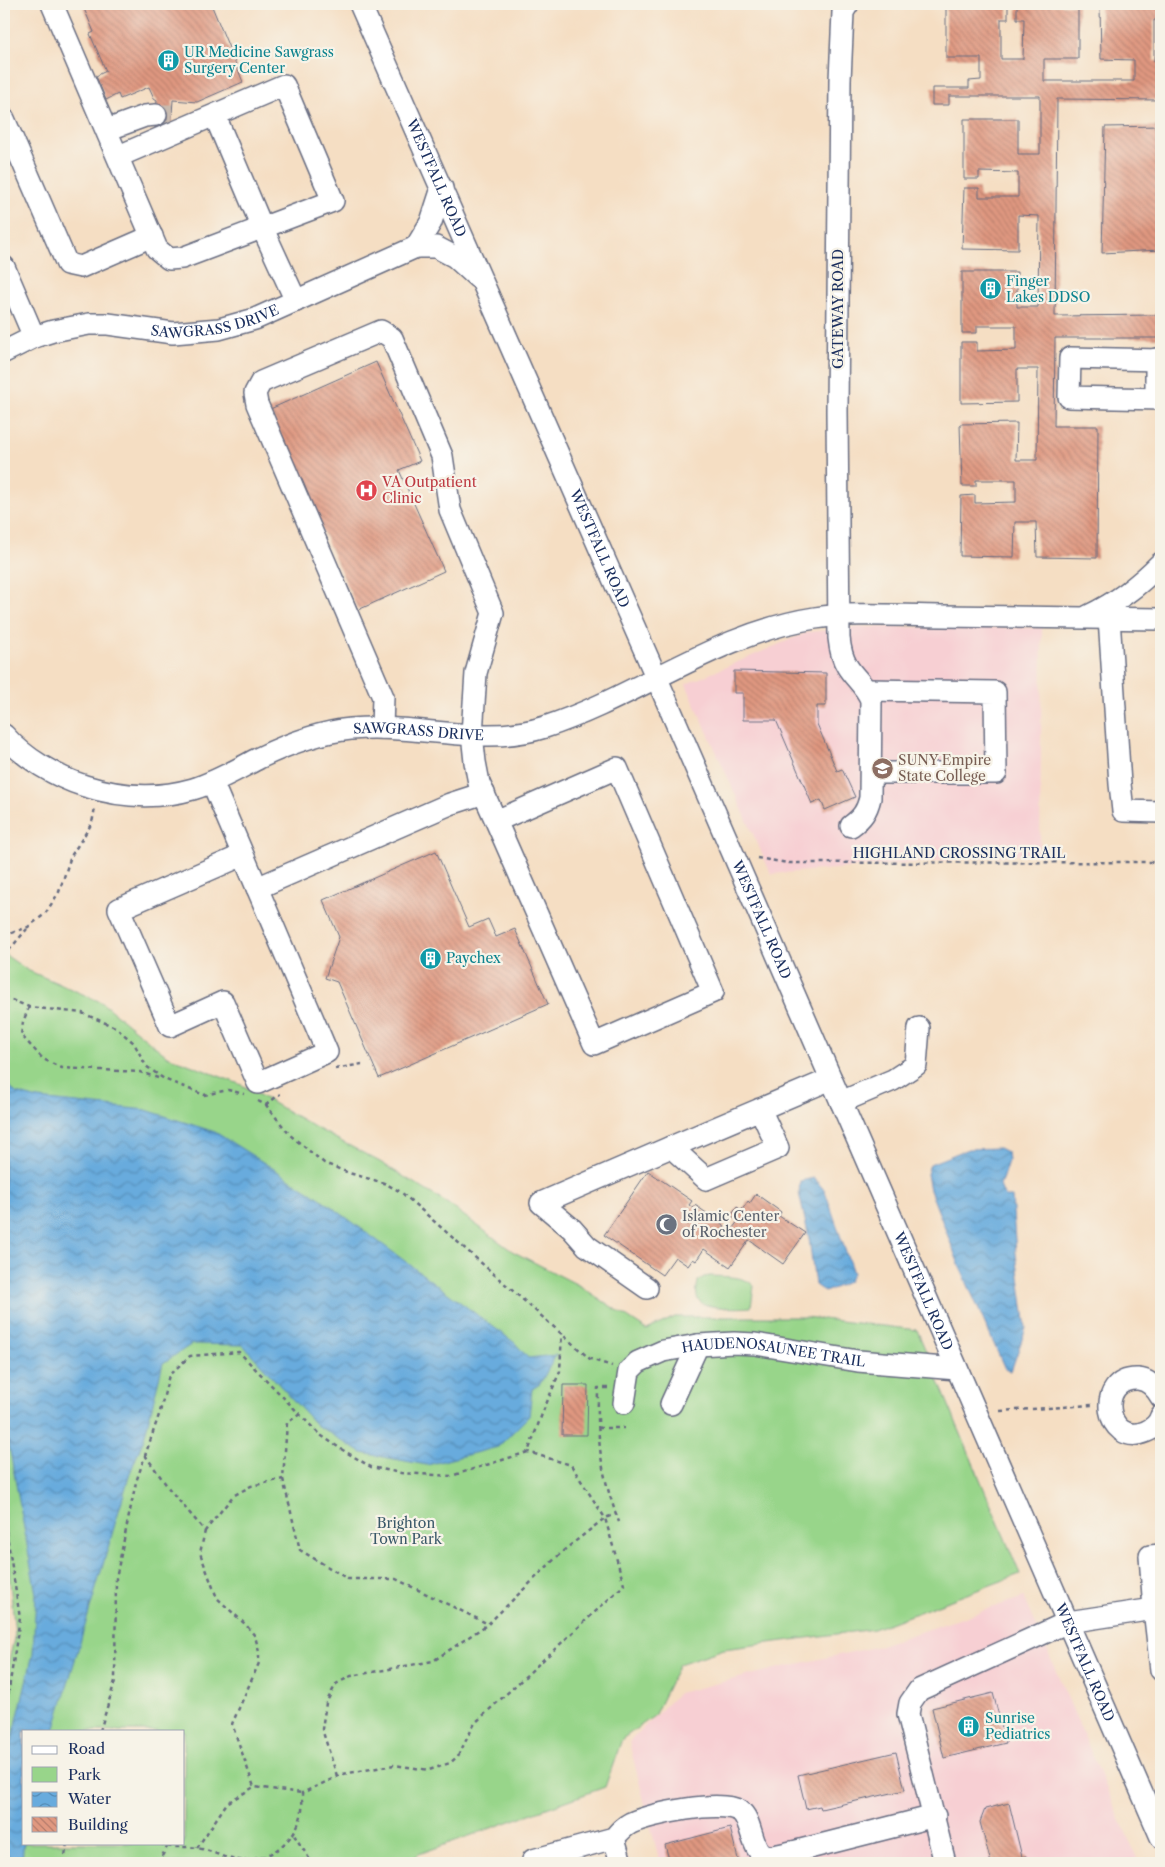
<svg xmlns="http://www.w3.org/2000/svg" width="1165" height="1867" font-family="'Libre Caslon Text',serif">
<defs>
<pattern id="water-waves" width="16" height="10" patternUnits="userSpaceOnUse" patternTransform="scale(1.25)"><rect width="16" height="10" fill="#68abdd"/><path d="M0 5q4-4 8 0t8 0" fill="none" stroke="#558cb6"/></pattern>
<pattern id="building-back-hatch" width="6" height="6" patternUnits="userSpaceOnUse" patternTransform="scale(1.25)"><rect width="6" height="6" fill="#e09880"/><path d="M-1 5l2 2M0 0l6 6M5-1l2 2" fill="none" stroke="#b57c6c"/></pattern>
</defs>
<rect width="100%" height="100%" fill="#f7f3e8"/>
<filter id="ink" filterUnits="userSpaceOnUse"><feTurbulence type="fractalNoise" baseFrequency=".02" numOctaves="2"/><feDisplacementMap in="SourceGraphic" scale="10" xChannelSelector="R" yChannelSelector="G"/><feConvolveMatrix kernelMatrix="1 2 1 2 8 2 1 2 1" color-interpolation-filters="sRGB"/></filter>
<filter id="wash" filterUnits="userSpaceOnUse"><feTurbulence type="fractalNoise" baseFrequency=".0096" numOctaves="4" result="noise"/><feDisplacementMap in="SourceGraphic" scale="20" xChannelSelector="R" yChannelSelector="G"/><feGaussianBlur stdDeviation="1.12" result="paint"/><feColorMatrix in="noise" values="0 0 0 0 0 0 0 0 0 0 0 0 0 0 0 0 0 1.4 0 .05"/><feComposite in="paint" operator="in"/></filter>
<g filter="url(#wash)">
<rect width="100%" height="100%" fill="#f5dec3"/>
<g fill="#f7cfd3">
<path d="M861,627L1042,628L1040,853L771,874L686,684L808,632Z"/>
<path d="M1024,1597L1139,1863H660L629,1742L678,1693L779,1668L875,1647Z"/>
</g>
<g fill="#98d58a" stroke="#5a8274" fill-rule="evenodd">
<path d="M4,954L27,970L101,1002L167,1056L242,1085L318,1129L380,1162L448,1204L512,1251L580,1286L647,1330L675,1317H805L917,1330L1020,1574L874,1629L724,1649L679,1664L654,1716L622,1739L605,1787L419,1854L407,1863H4V1683L15,1634L4,1518ZM24,1731H184V1843H24Z"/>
<path d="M710,1276C724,1277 744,1275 754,1286L751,1307C741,1308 705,1309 699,1301C695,1296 697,1287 698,1281L704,1277Z"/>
</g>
<g fill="url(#water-waves)" stroke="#426d9e">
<path d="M4,1081L16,1093L38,1099L146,1110L215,1132L320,1198L515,1343L528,1358L556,1355L540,1384L532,1389L529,1416L498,1447L427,1465L362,1453L316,1425L243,1345L192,1344L163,1363L144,1438L130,1473L54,1731H24V1836L22,1863H4V1774L33,1654L36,1594L8,1440L4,1428Z"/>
<path d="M999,1148L1007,1152L1008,1161L1000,1186L1005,1197H1012L1016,1254L1026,1328L1011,1371L1005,1369L960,1267L930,1190L927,1174L930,1164L968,1149Z"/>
<path d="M814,1178L825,1191L853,1273L848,1282L825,1292L815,1285L809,1238L799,1193L800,1181Z"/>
</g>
<g id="blocks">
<g fill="url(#building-back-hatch)">
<path d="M82,4H211L243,82L197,102L173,100L171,129L155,128L157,100L154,98L149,87L120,99L118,94L106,100L96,76L106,71L90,34L94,32Z"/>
<path d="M946,5H1008V19H1001V59H1023L1024,19H1017V5H1078V59H1044V81H1134V60L1101,59L1100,6H1161V20H1154V61H1161V100L1057,99L1055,316L1161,315V338H1055L1054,426H1098L1097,558L1037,557L1036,522H1015L1014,557L960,556L961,496L975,495V503L1016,502V480H976V486H962L960,424L1017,423L1016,460H1037L1038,369H1017V402L961,403V342H977V351L1016,350V326H977V333H962V272H1017V307H1038L1039,216L1018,215V250L962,249L964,188H979V197H1018V173L979,172V179H964V119H1018V154H1040V96H949V105H932V88H969V81L981,80V58H946Z"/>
<path d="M1161,126V250L1102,253L1105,127Z"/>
<path d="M376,362L420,461L399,470L444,571L358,610L268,410Z"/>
<path d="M734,671L826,673V706H817V724L837,771L842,769L855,797L825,810L821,800L812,804L776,720H743V693H734Z"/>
<path d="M436,851L469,927L488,919L496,937L515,929L548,1004L379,1078L337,982L325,978L339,937L323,900Z"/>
<path d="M648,1171L692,1201L689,1205L693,1208L695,1205L725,1226L721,1231L728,1235L738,1221L731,1216L737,1207L742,1210L748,1201L750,1203L756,1194L781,1212L779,1216L805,1233L783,1264L749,1240L730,1267L704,1249L696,1261L693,1259L688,1266L675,1257L662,1275L604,1235Z"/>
<path d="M563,1385H588L587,1435H562Z"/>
<path d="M993,1693L1006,1743L944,1758L932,1708Z"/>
<path d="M896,1752L905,1790L821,1809L820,1806L806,1809L798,1775Z"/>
<path d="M1009,1803L1022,1857L1026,1856L1028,1863H991L980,1822L985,1809Z"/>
<path d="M730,1828L739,1863H670L665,1845Z"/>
</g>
</g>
</g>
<g filter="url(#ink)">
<use href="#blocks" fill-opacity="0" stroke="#676c81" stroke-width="1"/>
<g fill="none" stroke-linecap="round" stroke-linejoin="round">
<path stroke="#c9bbaf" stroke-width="21" stroke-dasharray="21 11" stroke-linecap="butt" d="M156,115H172"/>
<defs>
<g id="minor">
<path d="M52,4L157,249L169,259L182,258L198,252L333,201L284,85L119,156"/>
<path id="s1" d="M360,4L644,649L1161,1837"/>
<path d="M848,4L843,12L840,80L837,411L839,638C840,648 842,658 847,666C854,678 866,686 871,700L870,798C867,811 862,818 851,826"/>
<path d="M215,116L262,227L296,301"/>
<path d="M4,119L67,264L81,267L152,236"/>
<path d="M107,130L145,116L156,115"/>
<path d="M416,247L431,222L442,188"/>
<path d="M4,267L34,337"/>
<path id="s2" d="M4,352L34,337L53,331L89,324H108L173,333L219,329L255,319L416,247H436L455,257L478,278"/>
<path d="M1161,360L1070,358L1069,397L1161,399"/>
<path d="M1156,398V359"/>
<path d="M1088,616C1117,602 1138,586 1161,563"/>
<path d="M1109,618L1120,784L1123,811L1161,812"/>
<path d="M867,690L995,692L996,773H871"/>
<path d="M382,728L383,697L257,404L255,393L261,382L381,331L392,338L442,456L450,510L493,613L476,673L472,734L475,762L479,783L496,821L594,1044L713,992L617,768L496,821"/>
<path id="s3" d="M4,735C24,758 56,777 85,786C120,797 158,799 193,789C216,782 238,769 259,758C288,744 319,732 351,729C416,723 482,747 545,727C637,697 717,633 815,618C854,612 902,616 942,616C1015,617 1088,618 1161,619"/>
<path d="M212,782L327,1052L258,1083L223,1002L170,1026L119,909L243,855"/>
<path d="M257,888L450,804L484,793"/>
<path d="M841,1102L893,1080L916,1065L919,1028"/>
<path d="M760,1109L778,1148L706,1179L671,1147L831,1079"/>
<path d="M647,1288L587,1246L572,1229L541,1203L671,1147"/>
<path d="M1161,1397C1156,1388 1149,1380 1138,1379C1094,1377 1106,1448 1145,1432C1153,1429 1159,1423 1161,1416"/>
<path id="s4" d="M624,1403L629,1371L638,1362L663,1351L698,1345L734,1343L755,1344L858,1361L957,1369"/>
<path d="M671,1404L698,1345"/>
<path d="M1161,1555L1150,1556L1154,1609L1161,1670"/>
<path d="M614,1838L621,1863"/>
<path d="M793,1852L935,1816"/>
<path d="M534,1863L533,1860L614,1838C619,1832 623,1827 631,1823C651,1814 721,1799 740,1811C754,1821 750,1857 770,1856C777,1856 785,1853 793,1852L795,1863"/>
<path d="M945,1863L908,1714L910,1703L919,1690L1068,1622L1154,1609"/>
</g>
</defs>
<use href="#minor" stroke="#676c81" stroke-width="24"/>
<g stroke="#676c81" stroke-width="2.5" stroke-dasharray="4 4" stroke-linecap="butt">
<path d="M757,858L788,863L1161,862"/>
<path d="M4,936L28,927L45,914L59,892L71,856L92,823L95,808"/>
<path d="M4,956L27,929"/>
<path d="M4,997L29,1007L82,1013L115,1027L134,1043L146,1066L164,1079L204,1095L228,1090L244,1094"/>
<path d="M29,1007L23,1022L21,1035L43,1059L62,1068L140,1072L161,1079"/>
<path d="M335,1069L362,1064"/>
<path d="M258,1101L266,1105L290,1135L324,1163L349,1173L384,1183L401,1192L590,1359L612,1366"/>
<path d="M266,1105L280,1094"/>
<path d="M608,1388H598C597,1441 600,1472 619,1522"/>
<path d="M1000,1411L1093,1405"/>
<path d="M300,1414L287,1423L283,1479L300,1550L348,1579H396L488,1624"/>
<path d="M598,1428H624"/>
<path d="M145,1455L170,1490L205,1531L233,1496L251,1486L283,1479"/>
<path d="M4,1516L20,1618L4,1721"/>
<path d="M205,1531L200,1553L217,1598L246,1625L255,1636L259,1652V1663L232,1724L254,1787"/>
<path d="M100,1731L115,1681L116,1578L136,1482L160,1412L169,1375L190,1356L239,1352L319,1434L341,1449L371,1467L401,1473L451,1476L528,1452L542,1414L560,1371L562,1333"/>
<path d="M337,1776L322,1729L326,1703L336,1684L351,1676L433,1661L488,1624L563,1551L605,1518L616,1514"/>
<path d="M294,1835L312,1863"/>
<path d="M160,1843C172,1850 184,1845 197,1848C211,1850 224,1859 238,1860C266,1863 294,1843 301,1816C303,1809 302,1800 302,1793L343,1774L394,1765L429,1770L450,1763L458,1756L475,1723L624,1585L605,1518L571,1465L528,1452"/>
<path d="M197,1848L227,1803L254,1787L302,1793"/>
<path d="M64,1863L67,1843"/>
<path d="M158,1863L167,1847"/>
</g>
<use href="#minor" stroke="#fff" stroke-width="21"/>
</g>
</g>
<defs>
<symbol id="building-disc" viewBox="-11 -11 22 22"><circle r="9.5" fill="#0f9aa8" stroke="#f7f3e8"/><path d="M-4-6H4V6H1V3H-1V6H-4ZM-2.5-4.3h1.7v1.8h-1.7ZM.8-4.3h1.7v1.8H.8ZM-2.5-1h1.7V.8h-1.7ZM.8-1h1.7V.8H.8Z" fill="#fff"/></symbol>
<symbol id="hospital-disc" viewBox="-11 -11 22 22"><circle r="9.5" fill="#e0444e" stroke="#f7f3e8"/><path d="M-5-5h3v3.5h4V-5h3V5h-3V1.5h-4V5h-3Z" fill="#fff"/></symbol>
<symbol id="university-disc" viewBox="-11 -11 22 22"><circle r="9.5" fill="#8d6e63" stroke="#f7f3e8"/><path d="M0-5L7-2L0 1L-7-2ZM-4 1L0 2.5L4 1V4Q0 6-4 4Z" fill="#fff"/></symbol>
<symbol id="mosque-disc" viewBox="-11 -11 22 22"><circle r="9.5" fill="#6b7280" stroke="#f7f3e8"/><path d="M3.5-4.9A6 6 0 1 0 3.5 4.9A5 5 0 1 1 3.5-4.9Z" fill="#fff"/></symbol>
</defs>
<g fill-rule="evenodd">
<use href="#building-disc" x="156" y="48" width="25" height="25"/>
<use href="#building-disc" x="978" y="276" width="25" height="25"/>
<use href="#hospital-disc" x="354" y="478" width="25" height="25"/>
<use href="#university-disc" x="870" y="756" width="25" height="25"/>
<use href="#building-disc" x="418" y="946" width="25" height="25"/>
<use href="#mosque-disc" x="654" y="1212" width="25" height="25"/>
<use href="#building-disc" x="956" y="1714" width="25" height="25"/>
</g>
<g text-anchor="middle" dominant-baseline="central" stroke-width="4.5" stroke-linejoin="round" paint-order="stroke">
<g font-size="14" fill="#0d838f" stroke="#f7f3e8" text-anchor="start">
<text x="184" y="52">UR Medicine Sawgrass<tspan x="184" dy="16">Surgery Center</tspan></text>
<text x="1006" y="281">Finger<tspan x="1006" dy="16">Lakes DDSO</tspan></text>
<text x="446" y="958">Paychex</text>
<text x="985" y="1718">Sunrise<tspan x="985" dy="16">Pediatrics</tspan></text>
</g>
<g font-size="14" fill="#1b2f5e" stroke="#f7f3e8">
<text stroke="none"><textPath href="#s1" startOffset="190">WESTFALL ROAD</textPath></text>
<text transform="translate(838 309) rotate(-90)">GATEWAY ROAD</text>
<text stroke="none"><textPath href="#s2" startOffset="218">SAWGRASS DRIVE</textPath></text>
<text stroke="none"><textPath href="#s1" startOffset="595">WESTFALL ROAD</textPath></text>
<text stroke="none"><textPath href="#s3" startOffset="444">SAWGRASS DRIVE</textPath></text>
<text x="959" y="853">HIGHLAND CROSSING TRAIL</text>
<text stroke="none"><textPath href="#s1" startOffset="1000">WESTFALL ROAD</textPath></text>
<text stroke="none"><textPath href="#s1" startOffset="1405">WESTFALL ROAD</textPath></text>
<text stroke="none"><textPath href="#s4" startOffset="184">HAUDENOSAUNEE TRAIL</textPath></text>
<text stroke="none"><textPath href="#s1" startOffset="1810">WESTFALL ROAD</textPath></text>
</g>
<g font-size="14" fill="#be3a42" stroke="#f7f3e8" text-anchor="start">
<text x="382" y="482">VA Outpatient<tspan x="382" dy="16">Clinic</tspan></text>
</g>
<g font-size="14" fill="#785e54" stroke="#f7f3e8" text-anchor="start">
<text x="898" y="760">SUNY Empire<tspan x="898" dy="16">State College</tspan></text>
</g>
<g font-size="14" fill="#5b616d" stroke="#f7f3e8" text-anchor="start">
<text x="682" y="1216">Islamic Center<tspan x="682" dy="16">of Rochester</tspan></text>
</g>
<g font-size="14" fill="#3a5869" stroke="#f7f3e8">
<text x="406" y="1523">Brighton<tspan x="406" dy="16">Town Park</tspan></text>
</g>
</g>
<rect width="1165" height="1867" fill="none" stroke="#f7f3e8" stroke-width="20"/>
<rect x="22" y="1730" width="162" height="115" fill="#f7f3e8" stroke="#9fa5b1"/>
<rect x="32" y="1746" width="25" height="8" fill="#ffffff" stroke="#9fa5b1"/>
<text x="68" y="1754" font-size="15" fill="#1b2f5e">Road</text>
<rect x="32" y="1767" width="25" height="15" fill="#98d58a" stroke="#9fa5b1"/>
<text x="68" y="1780" font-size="15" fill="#1b2f5e">Park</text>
<rect x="32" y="1792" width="25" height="15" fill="url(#water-waves)" stroke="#9fa5b1"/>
<text x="68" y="1804" font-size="15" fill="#1b2f5e">Water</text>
<rect x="32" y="1817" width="25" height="15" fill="url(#building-back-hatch)" stroke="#9fa5b1"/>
<text x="68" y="1830" font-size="15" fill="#1b2f5e">Building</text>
</svg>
